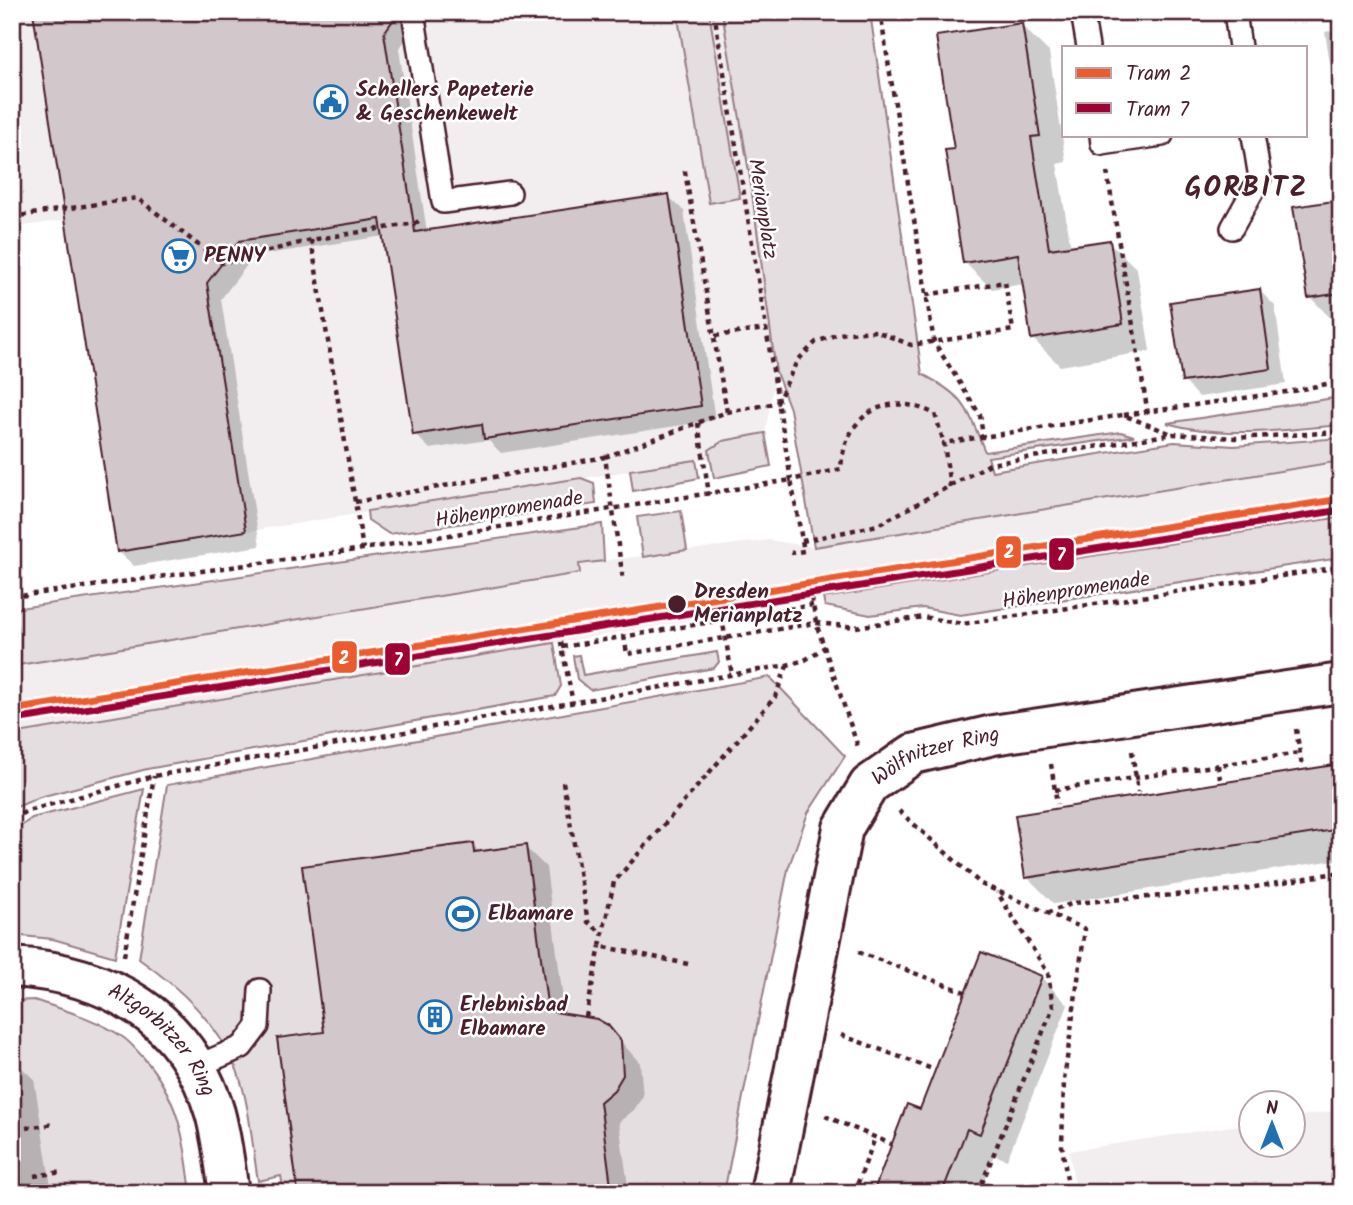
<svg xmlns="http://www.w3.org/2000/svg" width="1353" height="1205" font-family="Kalam,sans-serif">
<rect width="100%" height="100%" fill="#fff"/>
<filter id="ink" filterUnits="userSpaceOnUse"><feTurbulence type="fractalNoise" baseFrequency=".0143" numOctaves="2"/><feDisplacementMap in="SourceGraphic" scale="14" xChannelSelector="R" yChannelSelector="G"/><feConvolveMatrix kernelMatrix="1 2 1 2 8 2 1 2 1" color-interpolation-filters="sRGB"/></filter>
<g filter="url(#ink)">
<g fill="#f2eeef">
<path d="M12,12H722L750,178L776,372L765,433L723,441L710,449L711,458L117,552L64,220L12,228Z"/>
<path d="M1341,461V517L823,598L12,734V666L579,573V564L768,540L814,547Z"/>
<path d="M1341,1110V1193H1076L1069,1151L1251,1123L1252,1146H1294V1117Z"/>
</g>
<g fill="#e5dee0" stroke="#987e86" stroke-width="2">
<path d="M677,12H709L740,198L709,203Z"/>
<path d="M722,12H870L922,374C966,397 967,407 985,452L1121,432L1134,436L988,457L992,471L1174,442L1234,446L1341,438V461L814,547L790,409L776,372L750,178Z"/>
<path d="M1341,397V425C1286,430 1221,439 1167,423Z"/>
<path d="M765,433L771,466L714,478L709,450L723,441Z"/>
<path d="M696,460L699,478L633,491L630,470Z"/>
<path d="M581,478L594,483L596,504L389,534L368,520L367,511Z"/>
<path d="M681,511L687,550L643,557L637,517Z"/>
<path d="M1341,517V558L960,615L923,608L870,615L825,606L823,598Z"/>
<path d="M602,524L604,561L579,564L580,573L12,666V609Z"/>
<path d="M554,643L561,686L555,696L147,769L40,797L12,809V734Z"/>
<path d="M717,652L719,662L714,668L590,690L577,679L573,656L579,655L583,675Z"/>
<path d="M770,677L845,756L808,813L788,869L724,1193H284L281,1176L258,1181C252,1146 250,1104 237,1070C217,1022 180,988 139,959L167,785Z"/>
<path d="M144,789L115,957L53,939L12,935V833L32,818Z"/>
<path d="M34,1000C64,1010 97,1019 124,1038C131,1043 137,1051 143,1057C180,1100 184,1139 191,1193H12V1001Z"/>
</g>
<path fill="#c1b3b6" stroke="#91787e" stroke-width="2" d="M444,1185C457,1193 467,1186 480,1193H428L434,1187Z"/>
<g fill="#0003">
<path d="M35,12L393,15L411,32L399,49L427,232L668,196L684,211L715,420L501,453L488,440L430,449L415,434L384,236L254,256L221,299L260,546L134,566L118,551Z"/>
<path d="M1021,25L1049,52L1066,162L1057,164L1071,248L1109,242L1137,269L1150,351L1060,366L1032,338L1024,284L992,289L964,262L956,150Z"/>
<path d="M1341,29V131L1325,32Z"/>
<path d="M1341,201V324L1337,325L1310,297Z"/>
<path d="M1259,290L1275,306L1286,384L1199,397L1184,381Z"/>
<path d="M1341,766V859L1054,904L1027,877Z"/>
<path d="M472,844L480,853L525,847L546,867L565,1015L607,1026L640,1063L643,1096L634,1110L619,1122L629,1193H300L326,1034Z"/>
<path d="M1041,977L1068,1005L1007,1160L994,1155L980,1193H874L921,1111Z"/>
<path d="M12,1059L34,1079L52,1193H12Z"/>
<path d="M158,1183L168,1193H96Z"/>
</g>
<g fill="#d2c7cb" stroke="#4a1f2b" stroke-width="2">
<path d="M33,12H399L384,33L415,232L669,194L701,406L484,439L482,424L413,435L380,219L239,241L207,283L246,531L117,552Z"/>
<path d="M1022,23L1040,136L1031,137L1049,249L1110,240L1123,324L1031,339L1018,254L963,263L945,150L954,149L936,36Z"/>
<path d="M1341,200V293L1308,298L1293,207Z"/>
<path d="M1260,289L1271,369L1182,382L1170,302Z"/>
<path d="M1341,764V829L1025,878L1015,815Z"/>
<path d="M473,843L474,852L526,845L548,1011L597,1019L608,1025L621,1041L623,1075L614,1090L600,1102L612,1193H489L488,1185L460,1189L444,1185L397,1193H298L277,1038L324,1032L302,866Z"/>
<path d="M981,952L1042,976L980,1134L967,1129L942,1193H873L907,1104L920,1109Z"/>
</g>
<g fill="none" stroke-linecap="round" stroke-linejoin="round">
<defs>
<g id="service">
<path d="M413,12L443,202L510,193"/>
<path d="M1082,12L1088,47"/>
<path d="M1235,12L1240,47"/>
<path d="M1101,135L1102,144L1162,135"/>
<path d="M1232,228L1260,178L1253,135"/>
<path d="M195,1067L242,1047L258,1026L260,990"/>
</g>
<g id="minor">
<path id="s1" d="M12,967C108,973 187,1017 215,1113C222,1139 225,1166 229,1193"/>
<path id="s2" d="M770,1193L843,828L869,785L913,754L993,735L1341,683"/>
</g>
</defs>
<use href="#service" stroke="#4a1f2b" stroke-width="26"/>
<use href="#minor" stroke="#4a1f2b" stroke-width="44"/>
<g stroke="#4a1f2b" stroke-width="4.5" stroke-dasharray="5 5" stroke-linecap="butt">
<path d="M714,12L791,480L841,469C844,415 886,389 935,414L944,443"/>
<path d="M880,12L934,342L980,415L983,437"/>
<path d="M1107,172L1148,414"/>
<path d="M12,217L137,198L222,263L311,240L416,223L420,220"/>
<path d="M311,240L363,549"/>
<path d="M715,336L766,329"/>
<path d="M727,412L777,403L797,361L816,342L838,334L876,331L911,345L1013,330L1005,282L926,295"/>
<path d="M1124,415L1293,391L1341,381"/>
<path d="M698,423L709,494"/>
<path d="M605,457L727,412L684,166"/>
<path d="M950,487L944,443L1123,415L1172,434"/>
<path d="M355,502L605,457L623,579"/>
<path d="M802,541L878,525L990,464L1173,434L1235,438L1341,432"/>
<path d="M797,594L811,592L816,623L858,747"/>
<path d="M12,597L363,549L791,480L804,551L791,553"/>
<path d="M720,607L732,675"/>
<path d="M559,632L573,703"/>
<path d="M624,636L627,654L816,623L856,627L923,617L962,624L1341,567"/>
<path d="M562,647L813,605"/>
<path d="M1296,729L1302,766"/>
<path d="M1132,751L1138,792"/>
<path d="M1051,764L1057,804"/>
<path d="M1218,765L1220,779"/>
<path d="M563,782L588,922L602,933"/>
<path d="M1055,790L1299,753"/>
<path d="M899,811L981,884L1085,929L1064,1080L1062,1146L1069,1193"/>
<path d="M12,819L27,811L154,776L787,665L805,660L825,647"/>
<path d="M1047,913L1073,903L1238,890L1341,872"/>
<path d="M858,952L965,992"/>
<path d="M124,956L154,776"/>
<path d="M688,964L600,946L614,882L775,697L787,666"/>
<path d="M586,1017L600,946"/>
<path d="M841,1035L935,1070"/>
<path d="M825,1116L891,1144"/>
<path d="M26,1128L54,1124"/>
<path d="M34,1176L62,1172"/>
<path d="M854,1193L875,1138"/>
<path d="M978,1193L1053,1007L1048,973L997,892"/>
</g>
<use href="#service" stroke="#fff" stroke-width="21"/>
<use href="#minor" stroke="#fff" stroke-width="38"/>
<defs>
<path id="tram-1" d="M12,710L1341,499"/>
<path id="tram-2" d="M14,720L1341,510"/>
</defs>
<use href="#tram-1" stroke="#fff" stroke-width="12"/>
<use href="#tram-2" stroke="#fff" stroke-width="12"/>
<use href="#tram-1" stroke="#eb5b2d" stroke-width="7"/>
<use href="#tram-2" stroke="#9e0234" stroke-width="7"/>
</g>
</g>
<defs>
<symbol id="civic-ring" viewBox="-11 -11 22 22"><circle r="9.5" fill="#fff" stroke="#1f6fb2" stroke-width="1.5"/><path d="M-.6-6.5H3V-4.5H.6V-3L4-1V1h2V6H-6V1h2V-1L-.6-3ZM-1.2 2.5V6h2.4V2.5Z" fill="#1f6fb2"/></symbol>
<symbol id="supermarket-ring" viewBox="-11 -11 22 22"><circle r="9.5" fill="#fff" stroke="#1f6fb2" stroke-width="1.5"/><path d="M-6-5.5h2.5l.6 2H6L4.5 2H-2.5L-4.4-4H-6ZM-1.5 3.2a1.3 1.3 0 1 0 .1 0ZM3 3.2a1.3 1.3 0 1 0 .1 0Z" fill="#1f6fb2"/></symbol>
<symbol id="stadium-ring" viewBox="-11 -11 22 22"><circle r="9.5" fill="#fff" stroke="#1f6fb2" stroke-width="1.5"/><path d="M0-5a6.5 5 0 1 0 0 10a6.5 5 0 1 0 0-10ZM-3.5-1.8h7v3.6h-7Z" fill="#1f6fb2"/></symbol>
<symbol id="building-ring" viewBox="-11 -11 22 22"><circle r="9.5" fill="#fff" stroke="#1f6fb2" stroke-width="1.5"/><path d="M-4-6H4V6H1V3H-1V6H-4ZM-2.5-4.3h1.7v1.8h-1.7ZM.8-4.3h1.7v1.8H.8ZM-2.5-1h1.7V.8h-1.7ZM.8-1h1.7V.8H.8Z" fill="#1f6fb2"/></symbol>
</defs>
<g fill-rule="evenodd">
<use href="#civic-ring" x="312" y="83" width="38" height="38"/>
<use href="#supermarket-ring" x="160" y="237" width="38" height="38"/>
<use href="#stadium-ring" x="444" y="895" width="38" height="38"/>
<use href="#building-ring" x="416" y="998" width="38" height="38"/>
</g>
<circle fill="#4a1f2b" stroke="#fff" stroke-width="2.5" cx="677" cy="604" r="10"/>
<g text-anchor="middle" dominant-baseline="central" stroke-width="5" stroke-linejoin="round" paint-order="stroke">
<g font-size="21" font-weight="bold" fill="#4a1f2b" stroke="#fff" text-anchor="start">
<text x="356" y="90">Schellers Papeterie<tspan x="356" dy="24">&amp; Geschenkewelt</tspan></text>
<text x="204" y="256">PENNY</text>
<text x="488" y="914">Elbamare</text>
<text x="460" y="1005">Erlebnisbad<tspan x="460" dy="24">Elbamare</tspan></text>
</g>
<g font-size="21" fill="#4a1f2b" stroke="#fff">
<text transform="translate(762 209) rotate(81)">Merianplatz</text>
<text transform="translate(509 510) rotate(-9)">Höhenpromenade</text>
<text transform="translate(1076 591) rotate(-9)">Höhenpromenade</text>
<text stroke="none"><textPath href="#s2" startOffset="497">Wölfnitzer Ring</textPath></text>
<text stroke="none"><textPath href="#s1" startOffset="175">Altgorbitzer Ring</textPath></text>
</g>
<g font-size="21" font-weight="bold" fill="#4a1f2b" stroke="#fff" text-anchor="start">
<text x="694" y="592">Dresden<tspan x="694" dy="24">Merianplatz</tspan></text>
</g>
<g font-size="28" font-weight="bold" letter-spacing="2" fill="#4a1f2b" stroke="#fff">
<text x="1247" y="188">GORBITZ</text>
</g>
</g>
<g stroke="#fff" stroke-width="2.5">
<rect x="995" y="535" width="27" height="34" rx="7" fill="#eb5b2d"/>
<rect x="1048" y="537" width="27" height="34" rx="7" fill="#9e0234"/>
<rect x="331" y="640" width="27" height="34" rx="7" fill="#eb5b2d"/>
<rect x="384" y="642" width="27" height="34" rx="7" fill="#9e0234"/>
</g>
<g font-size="19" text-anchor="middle" font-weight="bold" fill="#fff">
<text x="1009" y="558">2</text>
<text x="1061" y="561">7</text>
<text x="344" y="664">2</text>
<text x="398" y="666">7</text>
</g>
<rect width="1353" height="1205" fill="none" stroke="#fff" stroke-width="42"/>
<rect x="21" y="21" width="1311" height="1163" fill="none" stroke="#4a1f2b" stroke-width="2.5" filter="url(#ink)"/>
<rect x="1062" y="46" width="245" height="91" fill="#ffffff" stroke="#b7a5aa" stroke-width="2"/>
<rect x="1076" y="68" width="35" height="10" fill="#eb5b2d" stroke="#b7a5aa" stroke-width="2"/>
<text x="1126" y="80" font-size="21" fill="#4a1f2b">Tram 2</text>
<rect x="1076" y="103" width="35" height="10" fill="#9e0234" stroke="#b7a5aa" stroke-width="2"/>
<text x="1126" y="116" font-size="21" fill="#4a1f2b">Tram 7</text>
<g transform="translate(1272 1124)"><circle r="33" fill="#ffffff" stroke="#b7a5aa" stroke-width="2"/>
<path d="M0-5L12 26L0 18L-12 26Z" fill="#1f6fb2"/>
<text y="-10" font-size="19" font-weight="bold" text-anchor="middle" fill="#4a1f2b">N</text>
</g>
</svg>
